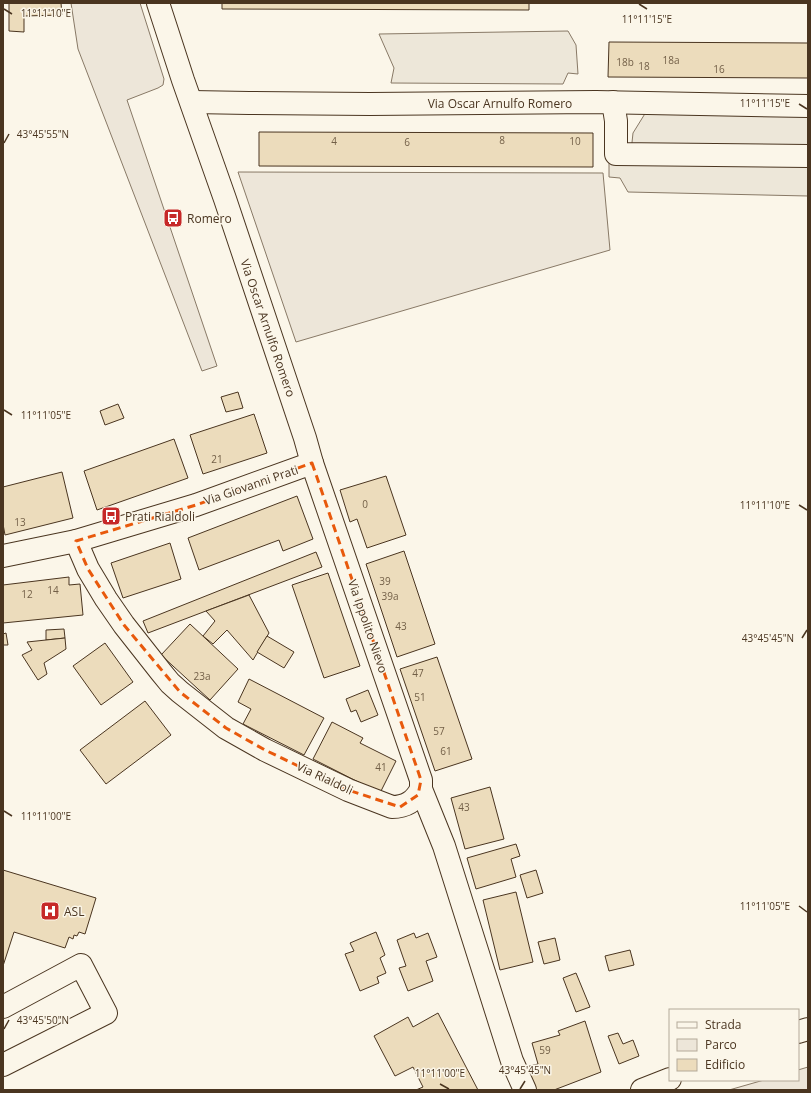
<svg xmlns="http://www.w3.org/2000/svg" width="811" height="1093" font-family="'Open Sans',sans-serif">
<rect width="100%" height="100%" fill="#fbf6e9"/>
<g fill="#ede6d9" stroke="#887966">
<path d="M71,3H140L164,79L163,85L158,88L127,100L217,366L202,371L78,49Z"/>
<path d="M238,172L603,173L610,250L296,342Z"/>
<path d="M808,1067V1090H729L764,1080H798V1070Z"/>
</g>
<g fill="#ede7d9" stroke="#887966">
<path d="M568,31L576,45L578,74L568,73L563,84L391,83L394,68L379,34Z"/>
<path d="M646,112L808,113V196L628,192L620,178L609,177V149L631,152L633,133Z"/>
</g>
<g fill="#ecdcbc" stroke="#4a3520">
<path d="M9,3H61L62,15L24,16V32L9,31Z"/>
<path d="M222,3H529V10L222,9Z"/>
<path d="M609,42L808,43V78L608,77Z"/>
<path d="M259,132L593,133V167L259,166Z"/>
<path d="M238,392L243,408L226,412L221,397Z"/>
<path d="M118,404L124,418L105,425L100,411Z"/>
<path d="M254,414L267,453L203,474L190,435Z"/>
<path d="M174,439L188,478L97,510L84,471Z"/>
<path d="M62,472L73,518L5,535L3,524V487Z"/>
<path d="M386,476L406,535L367,548L357,519L350,522L340,490Z"/>
<path d="M297,496L313,539L283,551L279,540L199,570L188,538Z"/>
<path d="M170,543L181,579L123,598L111,563Z"/>
<path d="M404,551L435,644L397,657L366,564Z"/>
<path d="M316,552L322,567L148,633L143,621Z"/>
<path d="M328,573L360,666L324,678L292,585Z"/>
<path d="M69,577V585L80,584L83,615L3,623V585Z"/>
<path d="M249,595L269,633L253,660L227,630L213,644L203,636L215,621L206,611Z"/>
<path d="M190,624L238,669L210,700L161,655Z"/>
<path d="M64,629L65,638L46,640V630Z"/>
<path d="M6,633L8,645H3V634Z"/>
<path d="M267,636L294,652L284,668L257,652Z"/>
<path d="M65,638L66,649L44,663L47,674L38,680L22,655L32,650L27,642Z"/>
<path d="M105,643L133,682L101,705L73,666Z"/>
<path d="M437,657L472,759L435,771L400,669Z"/>
<path d="M249,679L324,718L304,755L243,724L251,709L238,702Z"/>
<path d="M368,690L378,715L361,722L356,710L351,712L346,699Z"/>
<path d="M145,701L171,735L106,784L80,750Z"/>
<path d="M332,722L363,738L360,743L396,761L380,793L313,759Z"/>
<path d="M490,787L504,839L465,849L451,798Z"/>
<path d="M516,844L520,856L511,859L516,877L476,889L467,858Z"/>
<path d="M3,870L96,898L85,934L79,932L77,936L74,935L73,939L69,937L65,948L14,932L3,966Z"/>
<path d="M536,870L543,893L527,898L520,875Z"/>
<path d="M516,892L533,962L500,970L483,900Z"/>
<path d="M376,932L385,955L380,958L386,973L377,977L379,983L360,991L345,954L354,951L350,943Z"/>
<path d="M414,933L416,938L428,933L437,957L426,961L433,981L408,991L399,968L406,966L397,940Z"/>
<path d="M555,938L560,960L544,964L538,942Z"/>
<path d="M630,950L634,965L609,971L605,956Z"/>
<path d="M576,973L590,1007L576,1012L563,978Z"/>
<path d="M438,1013L478,1090H416L423,1087L413,1067L395,1076L374,1036L408,1017L413,1027Z"/>
<path d="M585,1021L601,1072L554,1090H534L526,1067L538,1064L532,1043L560,1035L558,1031Z"/>
<path d="M618,1033L623,1044L633,1040L639,1056L619,1064L608,1036Z"/>
</g>
<g fill="none" stroke-linecap="round" stroke-linejoin="round">
<defs>
<g id="minor">
<path d="M158,3L183,80L225,199L305,438L312,463L421,780V789L444,846L512,1061L525,1090"/>
<path d="M192,102L249,103L370,104L596,102L808,106"/>
<path d="M613,102L616,121V154L808,156"/>
<path d="M76,541L88,569L106,599L124,625L161,672L170,683L180,692L226,728L265,750L348,790L392,807C406,807 415,801 421,789"/>
<path d="M3,556L76,541L196,505L312,463"/>
<path d="M3,1007L81,965L106,1013L3,1065"/>
<path d="M798,1032L808,1029"/>
<path d="M642,1090L670,1079"/>
</g>
</defs>
<use href="#minor" stroke="#4a3520" stroke-width="24"/>
<use href="#minor" stroke="#fbf6e9" stroke-width="22"/>
</g>
<path fill="none" stroke="#e8590c" stroke-width="3" stroke-dasharray="8 5" stroke-linejoin="round" d="M312,463L421,780L418,795L400,807L348,790L265,750L226,728L180,692L124,625L88,569L76,541L196,505Z"/>
<path fill="none" stroke="#4a3520" stroke-width="1.5" d="M639,4L647,9M4,9L12,14M799,104L807,109M4,143L9,134M4,410L12,415M799,505L807,510M802,638L807,630M4,811L12,816M799,906L807,912M4,1029L9,1020M440,1084L449,1089M520,1089L525,1081"/>
<defs>
<symbol id="bus-square" viewBox="-11 -11 22 22"><rect x="-9" y="-9" width="18" height="18" rx="4" fill="#c62828" stroke="#fbf6e9"/><path d="M-5-6H5V4H4V6H2V4H-2V6H-4V4H-5ZM-3.5-4V0h7V-4ZM-3.5 1.2v1.5H-2V1.2ZM2 1.2v1.5H3.5V1.2Z" fill="#fff"/></symbol>
<symbol id="hospital-square" viewBox="-11 -11 22 22"><rect x="-9" y="-9" width="18" height="18" rx="4" fill="#c62828" stroke="#fbf6e9"/><path d="M-5-5h3v3.5h4V-5h3V5h-3V1.5h-4V5h-3Z" fill="#fff"/></symbol>
</defs>
<g fill-rule="evenodd">
<use href="#bus-square" x="162" y="207" width="22" height="22"/>
<use href="#bus-square" x="100" y="505" width="22" height="22"/>
<use href="#hospital-square" x="39" y="900" width="22" height="22"/>
</g>
<g text-anchor="middle" dominant-baseline="central" stroke-width="3" stroke-linejoin="round" paint-order="stroke">
<g font-size="10" fill="#725f47">
<text x="671" y="60">18a</text>
<text x="625" y="62">18b</text>
<text x="644" y="66">18</text>
<text x="719" y="69">16</text>
<text x="502" y="140">8</text>
<text x="334" y="141">4</text>
<text x="575" y="141">10</text>
<text x="407" y="142">6</text>
<text x="217" y="459">21</text>
<text x="365" y="504">0</text>
<text x="20" y="522">13</text>
<text x="385" y="581">39</text>
<text x="53" y="590">14</text>
<text x="27" y="594">12</text>
<text x="390" y="596">39a</text>
<text x="401" y="626">43</text>
<text x="418" y="673">47</text>
<text x="202" y="676">23a</text>
<text x="420" y="697">51</text>
<text x="439" y="731">57</text>
<text x="446" y="751">61</text>
<text x="381" y="767">41</text>
<text x="464" y="807">43</text>
<text x="545" y="1050">59</text>
</g>
<g font-size="12" fill="#4a3520" stroke="#fbf6e9">
<text x="500" y="103">Via Oscar Arnulfo Romero</text>
<text transform="translate(268 328) rotate(71)">Via Oscar Arnulfo Romero</text>
<text transform="translate(251 485) rotate(-19)">Via Giovanni Prati</text>
<text transform="translate(368 626) rotate(71)">Via Ippolito Nievo</text>
<text transform="translate(325 778) rotate(25)">Via Rialdoli</text>
</g>
<g font-size="12" fill="#4a3520" stroke="#fbf6e9" text-anchor="start">
<text x="187" y="218">Romero</text>
<text x="125" y="516">Prati Rialdoli</text>
<text x="64" y="911">ASL</text>
</g>
</g>
<g font-size="10" text-anchor="middle" fill="#4a3520" stroke="#fbf6e9" stroke-width="3" stroke-linejoin="round" paint-order="stroke">
<text x="46" y="17">11°11'10"E</text>
<text x="647" y="23">11°11'15"E</text>
<text x="765" y="107">11°11'15"E</text>
<text x="43" y="138">43°45'55"N</text>
<text x="46" y="419">11°11'05"E</text>
<text x="765" y="509">11°11'10"E</text>
<text x="768" y="642">43°45'45"N</text>
<text x="46" y="820">11°11'00"E</text>
<text x="765" y="910">11°11'05"E</text>
<text x="43" y="1024">43°45'50"N</text>
<text x="525" y="1074">43°45'45"N</text>
<text x="440" y="1077">11°11'00"E</text>
</g>
<rect width="811" height="1093" fill="none" stroke="#4a3520" stroke-width="8"/>
<rect x="669" y="1009" width="130" height="72" fill="#fbf6e9" stroke="#b4a999"/>
<rect x="677" y="1022" width="20" height="6" fill="#fbf6e9" stroke="#b4a999"/>
<text x="705" y="1029" font-size="12" fill="#4a3520">Strada</text>
<rect x="677" y="1039" width="20" height="12" fill="#ede6d9" stroke="#b4a999"/>
<text x="705" y="1049" font-size="12" fill="#4a3520">Parco</text>
<rect x="677" y="1059" width="20" height="12" fill="#ecdcbc" stroke="#b4a999"/>
<text x="705" y="1069" font-size="12" fill="#4a3520">Edificio</text>
</svg>
